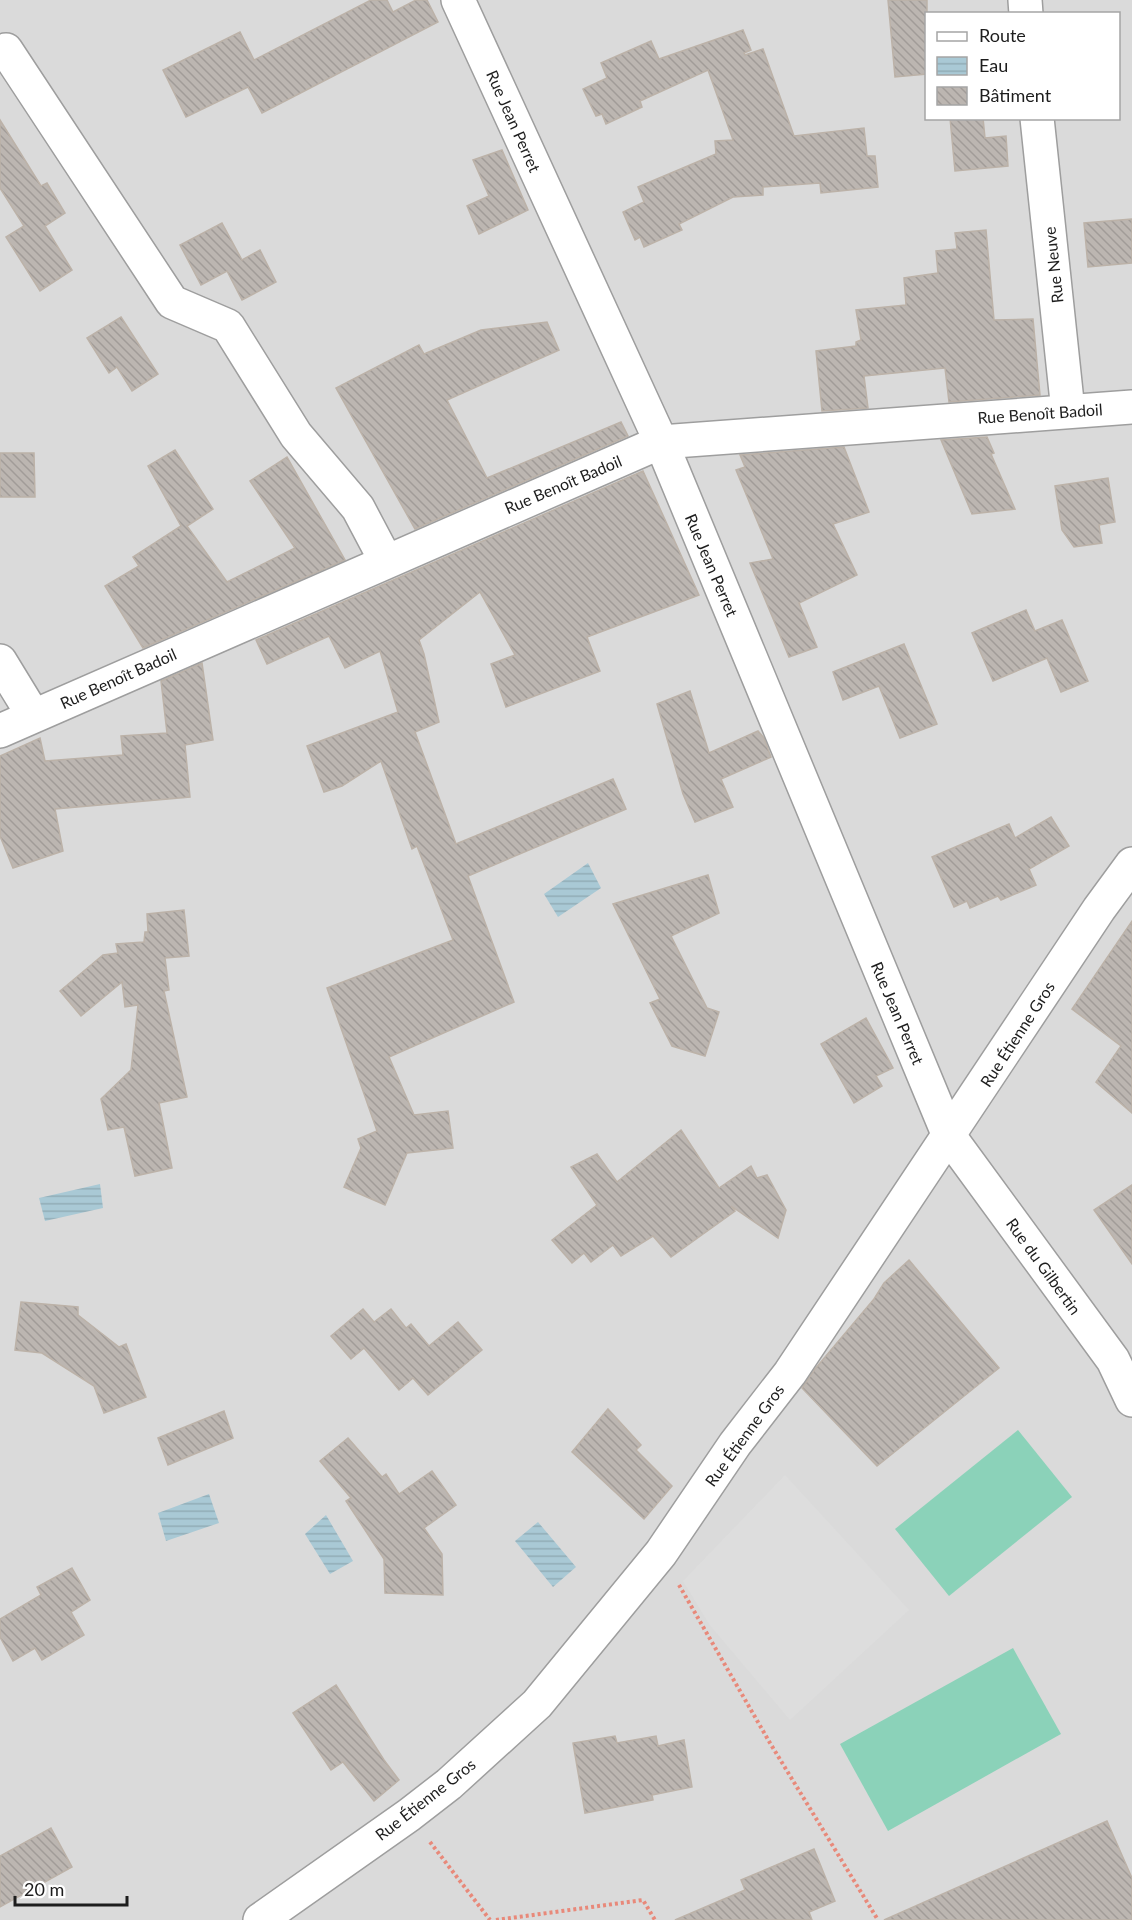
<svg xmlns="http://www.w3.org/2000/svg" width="1132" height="1920" font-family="Lato,sans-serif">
<defs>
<pattern id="water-rules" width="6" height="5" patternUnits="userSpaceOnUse" patternTransform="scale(1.5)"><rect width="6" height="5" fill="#a9c9d5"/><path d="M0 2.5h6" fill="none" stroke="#91acb6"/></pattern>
<pattern id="building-back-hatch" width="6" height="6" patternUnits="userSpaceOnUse" patternTransform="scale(1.5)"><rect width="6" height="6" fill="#bcb6b1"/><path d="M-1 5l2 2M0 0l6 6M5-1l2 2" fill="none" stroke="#a19c98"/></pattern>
</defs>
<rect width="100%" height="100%" fill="#eceae4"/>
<path fill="#dadada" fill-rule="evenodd" d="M0,0H1132V1920H0ZM926,14H1118V118H926Z"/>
<g fill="#8bd2b9">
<path d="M1018,1430L1072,1497L949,1596L895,1529Z"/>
<path d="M1013,1648L1061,1734L888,1831L840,1744Z"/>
</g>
<path fill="#ddd" d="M785,1475L909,1610L790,1720L709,1624L683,1581Z"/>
<g fill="url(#water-rules)">
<path d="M588,863L601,888L558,917L544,894Z"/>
<path d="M100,1184L103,1208L45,1221L39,1198Z"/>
<path d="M209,1494L219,1523L166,1541L158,1513Z"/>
<path d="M326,1515L353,1561L330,1574L305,1534Z"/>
<path d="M538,1522L576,1567L553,1587L515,1541Z"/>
</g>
<g fill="url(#building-back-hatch)" stroke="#bcb2a8" stroke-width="1.5">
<path d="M371,0H387L393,12L416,0H427L438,22L262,113L248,87L186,117L163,70L240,32L254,60Z"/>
<path d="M888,0H927V74L895,77Z"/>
<path d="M743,30L751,50L744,53L745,55L763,49L794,136L864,128L867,156H875L878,187L821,193L820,183L763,187V195L733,197L679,224L682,230L644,247L640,237L635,240L623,212L644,202L638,187L716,154L715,141L733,140L708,70L640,101L642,107L606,124L602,114L596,116L583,89L607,78L601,63L651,41L659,59Z"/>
<path d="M950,118H983L985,138L1006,136L1008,166L955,171Z"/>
<path d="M0,120L41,186L47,183L65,213L45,226L72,270L40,291L6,237L24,226L0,188Z"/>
<path d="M502,150L528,210L479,234L467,206L489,196L473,160Z"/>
<path d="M1132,219V263L1088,267L1084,223Z"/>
<path d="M222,223L242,260L260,250L276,282L242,300L227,271L201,285L180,245Z"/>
<path d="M986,230L994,320L1033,319L1040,395L949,402L945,368L864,376L868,408L822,411L816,351L856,346V342L861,340L856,310L906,305L904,278L938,273L936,251L957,249L955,233Z"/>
<path d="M121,317L158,374L132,391L117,367L109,373L87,338Z"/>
<path d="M547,322L559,350L447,400L487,478L621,422L628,436L415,529L336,388L419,345L424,354L481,330Z"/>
<path d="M987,437L994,453L991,454L1015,509L972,514L941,440Z"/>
<path d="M844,447L869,512L833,524L857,575L799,603L817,647L789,657L750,563L773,559L736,470L745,467L740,455Z"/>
<path d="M175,450L213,509L187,526L227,582L295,548L250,481L287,457L345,560L143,648L105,586L139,566L133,557L181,526L148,466Z"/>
<path d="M0,453H34L35,497H0Z"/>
<path d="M643,471L699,595L587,637L600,671L506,707L491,664L515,655L480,592L419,640L424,654L439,722L415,732L456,844L613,779L626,809L468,876L514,1002L389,1057L414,1115L448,1111L453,1148L407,1153L385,1205L344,1187L361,1148L358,1139L377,1131L327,988L453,940L417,846L412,849L381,761L342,786L324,792L307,746L398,712L380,651L345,668L329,636L267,664L256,640Z"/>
<path d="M1108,478L1115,522L1099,525L1102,543L1074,547L1062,530L1055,486Z"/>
<path d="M1026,610L1035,631L1062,620L1088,681L1061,692L1047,658L993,681L972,633Z"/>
<path d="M904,644L937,724L900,738L879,686L843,700L833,672Z"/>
<path d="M202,663L213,740L185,745L190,797L55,809L63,851L13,868L0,836V756L40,738L45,761L123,755L121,736L167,733L161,681Z"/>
<path d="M690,691L709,753L758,731L764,738L771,757L721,779L733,807L695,822L683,794L657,704Z"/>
<path d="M1051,817L1069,846L1029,869L1036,885L1001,900L998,896L970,908L967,901L954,907L932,857L1009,824L1015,838Z"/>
<path d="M708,875L719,913L671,936L707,1008L719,1012L705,1056L672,1046L650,1003L660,999L613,904Z"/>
<path d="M184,910L189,956L165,958L169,990L164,991L187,1097L159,1103L172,1168L135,1176L124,1127L108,1130L101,1099L131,1070L138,1005L125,1007L122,982L81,1016L60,991L103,955L118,953L116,944L144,942L145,932H148L147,914Z"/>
<path d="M1132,921V1113L1096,1082L1121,1046L1072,1009Z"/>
<path d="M866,1018L893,1068L876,1076L882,1086L854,1103L821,1044Z"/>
<path d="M681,1130L719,1188L751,1166L757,1178L767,1175L786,1210L778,1238L731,1206L735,1211L671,1257L653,1236L621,1256L613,1245L591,1262L584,1253L572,1263L552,1240L597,1205L571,1167L597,1154L617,1182Z"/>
<path d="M1132,1185V1264L1094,1210Z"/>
<path d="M909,1260L999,1368L877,1466L802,1388L815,1369L874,1299L884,1283Z"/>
<path d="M21,1302L78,1307V1315L119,1347L126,1344L146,1397L104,1413L94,1386L42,1353L15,1350Z"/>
<path d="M363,1309L374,1322L391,1309L406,1328L411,1324L429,1346L458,1322L482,1350L428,1395L413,1378L399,1390L364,1348L351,1359L331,1336Z"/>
<path d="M608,1409L641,1445L636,1450L672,1486L644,1519L572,1452Z"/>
<path d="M224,1411L233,1438L168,1465L158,1438Z"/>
<path d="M348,1438L382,1477L386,1474L399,1494L432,1471L456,1505L424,1528L442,1554L443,1595L385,1593L384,1559L346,1501L351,1498L320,1461Z"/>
<path d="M72,1568L90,1600L71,1612L84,1635L42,1660L35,1648L13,1661L0,1637V1619L41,1595L37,1587Z"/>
<path d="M336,1685L384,1760L399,1780L374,1801L343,1762L331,1770L293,1713Z"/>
<path d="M615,1736L617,1743L656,1736L658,1746L684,1740L692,1787L652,1795L653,1800L585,1813L573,1743Z"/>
<path d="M1107,1821L1132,1878V1920H884Z"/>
<path d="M51,1828L72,1867L0,1907V1856Z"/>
<path d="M814,1849L835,1901L809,1912L812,1920H675L745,1890L741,1880Z"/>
</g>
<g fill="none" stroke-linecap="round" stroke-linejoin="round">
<defs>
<g id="minor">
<path d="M458,0L661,442L949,1136L1113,1360L1132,1400"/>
<path d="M1025,0L1026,14"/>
<path d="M6,50L172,302L228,326L296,435L358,508L386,561"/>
<path d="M1037,118L1068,411"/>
<path d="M0,661L33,715"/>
<path d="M0,731L661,442L1132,407"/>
<path d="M260,1920L409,1815L449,1784L537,1704L661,1553L735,1444L790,1373L1099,909L1132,864"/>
</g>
</defs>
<use href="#minor" stroke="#9e9e9e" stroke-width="36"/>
<g stroke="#e8897a" stroke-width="4" stroke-dasharray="3 3" stroke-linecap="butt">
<path d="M679,1585L770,1743L878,1920"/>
<path d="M430,1842L490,1920"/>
<path d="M496,1920L643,1900L655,1920"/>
</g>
<use href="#minor" stroke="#fff" stroke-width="33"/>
</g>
<g text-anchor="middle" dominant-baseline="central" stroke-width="6" stroke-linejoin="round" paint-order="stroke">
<g font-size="16" fill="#1d1d1d" stroke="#fff">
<text transform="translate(514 121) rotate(66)">Rue Jean Perret</text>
<text transform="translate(1053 265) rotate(-96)">Rue Neuve</text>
<text transform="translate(1040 413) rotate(-4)">Rue Benoît Badoil</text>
<text transform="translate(563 484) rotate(-23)">Rue Benoît Badoil</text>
<text transform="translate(712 565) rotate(67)">Rue Jean Perret</text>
<text transform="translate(118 678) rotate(-24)">Rue Benoît Badoil</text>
<text transform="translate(898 1013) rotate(67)">Rue Jean Perret</text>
<text transform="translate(1017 1034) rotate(-57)">Rue Étienne Gros</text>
<text transform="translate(1044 1266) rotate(54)">Rue du Gilbertin</text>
<text transform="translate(744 1435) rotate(-54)">Rue Étienne Gros</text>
<text transform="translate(425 1799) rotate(-38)">Rue Étienne Gros</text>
</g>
</g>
<rect x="925" y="12" width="195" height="108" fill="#ffffff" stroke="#a5a5a5" stroke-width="1.5"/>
<rect x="937" y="32" width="30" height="9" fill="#ffffff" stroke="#a5a5a5" stroke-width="1.5"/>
<text x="979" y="42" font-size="18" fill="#1d1d1d">Route</text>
<rect x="937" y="57" width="30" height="18" fill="url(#water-rules)" stroke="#a5a5a5" stroke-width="1.5"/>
<text x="979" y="72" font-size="18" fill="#1d1d1d">Eau</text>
<rect x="937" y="87" width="30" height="18" fill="url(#building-back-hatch)" stroke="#a5a5a5" stroke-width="1.5"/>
<text x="979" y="102" font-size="18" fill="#1d1d1d">Bâtiment</text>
<path d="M15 1896v9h112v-9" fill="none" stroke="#1d1d1d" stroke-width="3"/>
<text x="24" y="1896" font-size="18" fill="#1d1d1d" stroke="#ffffff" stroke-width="4.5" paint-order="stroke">20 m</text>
</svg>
